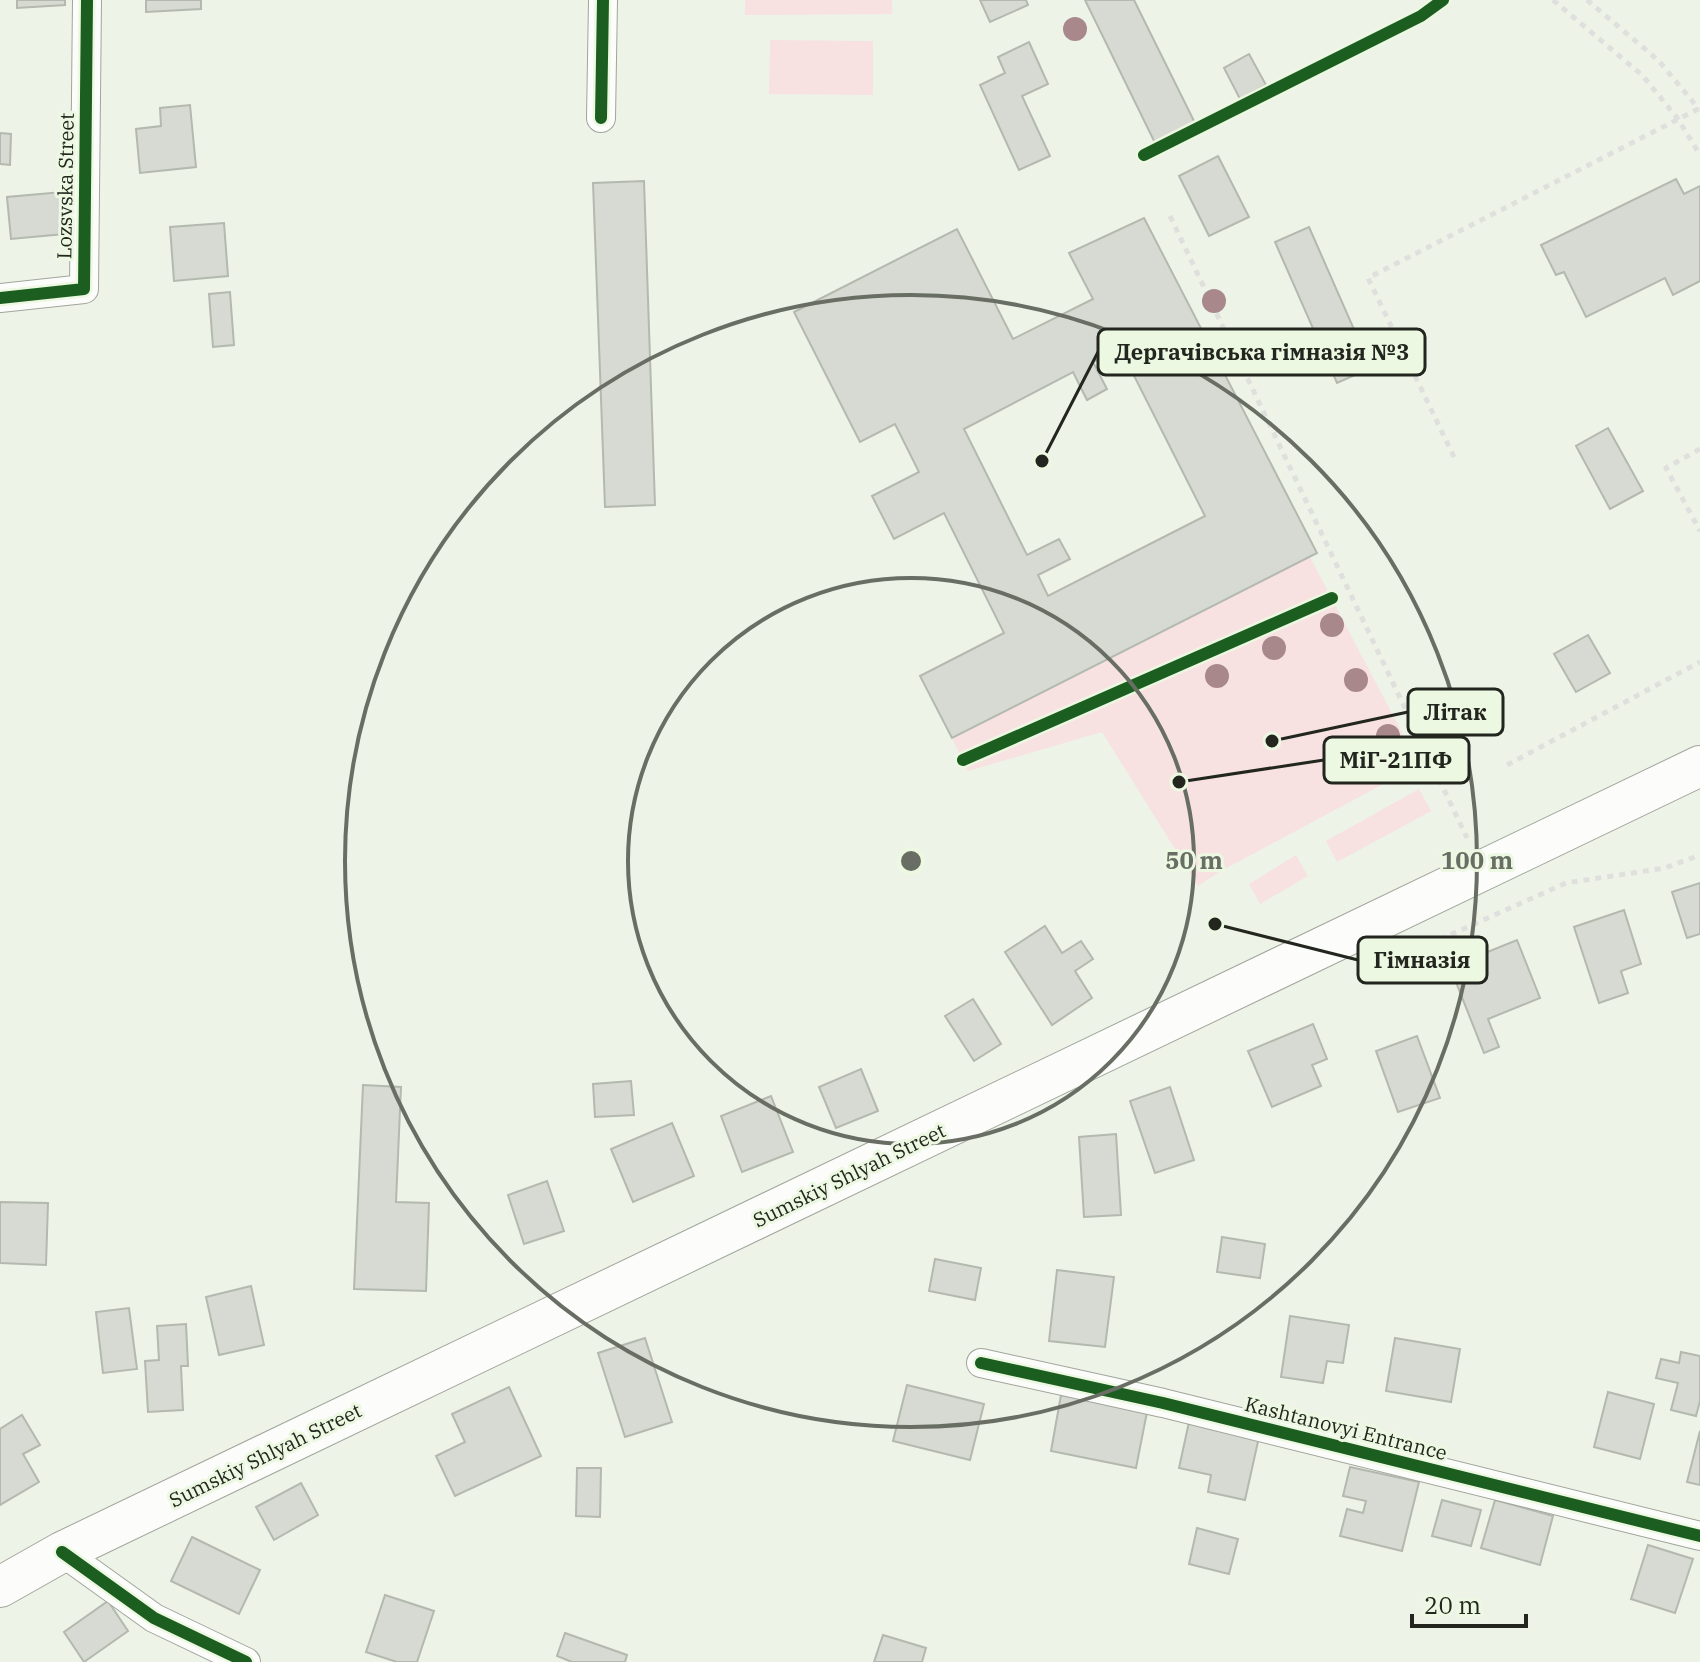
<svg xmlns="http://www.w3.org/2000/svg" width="1700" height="1662" font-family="'IBM Plex Serif',serif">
<rect width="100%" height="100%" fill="#edf3e7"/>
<g fill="#f7e2e1">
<path d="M745,0H892V14L745,15Z"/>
<path d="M770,40L873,41V95L769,94Z"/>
<path d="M1310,557L1419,765L1219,872L1198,886L1102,732L968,771L952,738Z"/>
<path d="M1419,789L1431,811L1337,862L1326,841Z"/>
<path d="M1296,855L1308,876L1260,904L1249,884Z"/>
</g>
<g fill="#d6dad2" stroke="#b4b9af" stroke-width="2" fill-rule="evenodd">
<path d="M17,0H65V5L17,8Z"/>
<path d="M146,0H201V9L146,12Z"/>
<path d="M980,0H1026L1028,5L990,22Z"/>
<path d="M1085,0H1134L1195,123L1155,143Z"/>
<path d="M1029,42L1048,84L1022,96L1050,156L1019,170L980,85L1005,73L998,57Z"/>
<path d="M1249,54L1266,85L1240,99L1224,68Z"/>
<path d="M190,105L196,167L140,173L136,129L161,126L160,108Z"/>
<path d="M0,133L11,134L10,165L0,164Z"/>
<path d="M1218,156L1249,217L1209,236L1179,176Z"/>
<path d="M1676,179L1684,194L1700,186V281L1673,295L1665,278L1586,317L1564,272L1556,275L1541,245Z"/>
<path d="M644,181L655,505L605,507L593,183Z"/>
<path d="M62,192L64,234L11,239L7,197Z"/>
<path d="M1144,218L1317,553L952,738L920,676L1004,633L944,513L894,539L872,496L919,472L895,424L860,442L794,312L957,229L1013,339L1093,299L1069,253ZM1120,348L1205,516L1048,596L1038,575L1070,559L1059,539L1027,555L964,429L1073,372L1087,400L1107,389L1093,362Z"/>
<path d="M224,223L228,276L174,281L170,227Z"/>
<path d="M1309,227L1371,368L1337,383L1275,242Z"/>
<path d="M230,292L234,345L213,347L209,294Z"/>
<path d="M1608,428L1643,491L1610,509L1576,446Z"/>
<path d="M1588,635L1610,673L1576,692L1554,654Z"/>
<path d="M1700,883V934L1687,938L1672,892Z"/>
<path d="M1624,910L1641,964L1621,971L1628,993L1599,1003L1574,927Z"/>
<path d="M1045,926L1062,953L1081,941L1093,959L1075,971L1092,998L1052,1025L1005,952Z"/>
<path d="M1517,940L1540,998L1488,1019L1499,1047L1484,1053L1450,967Z"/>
<path d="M973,999L1001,1044L974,1061L945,1016Z"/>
<path d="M1313,1024L1327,1059L1312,1065L1321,1086L1272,1107L1248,1051Z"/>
<path d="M1417,1036L1440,1098L1398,1112L1376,1051Z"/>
<path d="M861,1069L878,1111L836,1128L819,1087Z"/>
<path d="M631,1081L634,1115L595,1117L593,1084Z"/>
<path d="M363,1085L401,1087L396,1202L429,1203L426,1291L354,1289Z"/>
<path d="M1170,1087L1194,1160L1155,1173L1130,1101Z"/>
<path d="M771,1096L793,1152L742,1172L721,1116Z"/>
<path d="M672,1123L694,1176L633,1202L611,1149Z"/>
<path d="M1116,1134L1121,1215L1084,1217L1079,1137Z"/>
<path d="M547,1181L564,1231L524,1244L508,1195Z"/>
<path d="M0,1202L48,1203L46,1265L0,1263Z"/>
<path d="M1222,1237L1265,1244L1260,1278L1217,1272Z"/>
<path d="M935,1259L981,1268L975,1300L929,1291Z"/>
<path d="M1057,1270L1114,1277L1105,1347L1049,1341Z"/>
<path d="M251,1286L264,1345L219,1355L206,1297Z"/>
<path d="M129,1308L137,1369L103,1373L96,1312Z"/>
<path d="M1290,1316L1349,1325L1343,1363L1327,1361L1323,1383L1281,1377Z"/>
<path d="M186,1324L188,1366H181L183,1410L148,1412L145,1361L159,1360L157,1326Z"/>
<path d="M645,1338L672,1422L625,1437L598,1353Z"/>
<path d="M1395,1338L1460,1349L1451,1402L1386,1391Z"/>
<path d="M1681,1352L1700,1356V1401L1696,1416L1671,1410L1678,1383L1656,1378L1661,1359L1679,1363Z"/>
<path d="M907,1385L984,1404L970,1460L893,1441Z"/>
<path d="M509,1387L541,1456L455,1496L436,1456L465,1442L452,1414Z"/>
<path d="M1608,1392L1654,1404L1640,1459L1594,1447Z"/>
<path d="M1061,1395L1147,1412L1136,1468L1051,1451Z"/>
<path d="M22,1415L40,1445L23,1454L39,1482L0,1505V1429Z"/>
<path d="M1189,1422L1259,1437L1245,1500L1208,1492L1211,1475L1179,1468Z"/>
<path d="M1700,1431V1485L1687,1482Z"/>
<path d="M1350,1467L1419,1482L1402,1551L1340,1536L1347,1509L1363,1513L1366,1501L1343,1496Z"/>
<path d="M577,1468H601L600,1517L576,1516Z"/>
<path d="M301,1483L318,1515L274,1540L256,1507Z"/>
<path d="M1442,1500L1481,1510L1471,1546L1432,1536Z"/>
<path d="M1495,1500L1553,1516L1540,1565L1481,1548Z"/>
<path d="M1197,1528L1238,1539L1229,1574L1189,1564Z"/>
<path d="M192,1537L260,1570L239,1614L171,1581Z"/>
<path d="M1648,1545L1693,1559L1675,1613L1631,1599Z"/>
<path d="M385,1595L434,1611L417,1662H397L366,1652Z"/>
<path d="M108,1601L128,1631L84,1662L64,1632Z"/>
<path d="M565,1633L627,1655L625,1662H572L557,1656Z"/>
<path d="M883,1635L926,1648L922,1662H874Z"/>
</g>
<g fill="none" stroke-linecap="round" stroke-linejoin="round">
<defs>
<g id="minor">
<path d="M601,118L603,0"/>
<path d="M0,298L84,289L87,0"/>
<path d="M981,1363L1163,1403L1700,1536"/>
<path d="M62,1552L154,1618L246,1662"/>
</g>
<path id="secondary" d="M0,1587L62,1552L1700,766"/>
</defs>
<use href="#minor" stroke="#a1a59c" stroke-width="30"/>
<use href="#secondary" stroke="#a1a59c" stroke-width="42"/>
<g stroke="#dfe0dd" stroke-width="5" stroke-dasharray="6 6" stroke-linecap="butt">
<path d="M1553,0L1642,75L1678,119L1700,155"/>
<path d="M1587,0L1658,60L1699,109"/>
<path d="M1170,216L1467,838"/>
<path d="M1700,449L1666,468L1700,531"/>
<path d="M1454,457L1368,278L1700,108"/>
<path d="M1507,765L1700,662"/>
<path d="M1385,964L1566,883L1665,868L1700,855"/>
</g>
<use href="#minor" stroke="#fcfdfb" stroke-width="28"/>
<use href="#secondary" stroke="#fcfdfb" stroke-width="40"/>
<defs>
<g id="cycleway">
<path d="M601,118L603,0"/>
<path d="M1144,155L1421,16L1443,0"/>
<path d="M0,298L84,289L87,0"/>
<path d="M963,760L1332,598"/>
<path d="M981,1363L1163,1403L1700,1536"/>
<path d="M62,1552L154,1618L246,1662"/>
</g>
</defs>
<use href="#cycleway" stroke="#edf8e2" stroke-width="17"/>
<use href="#cycleway" stroke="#1b5e20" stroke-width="12"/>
</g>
<g fill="#a9888c">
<circle cx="1075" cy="29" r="12"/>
<circle cx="1214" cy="301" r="12"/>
<circle cx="1332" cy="625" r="12"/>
<circle cx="1274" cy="648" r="12"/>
<circle cx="1217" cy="676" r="12"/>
<circle cx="1356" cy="680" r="12"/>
<circle cx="1388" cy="736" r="12"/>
</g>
<g fill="none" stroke="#696e64" stroke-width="4">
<circle cx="911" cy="861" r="283"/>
<circle cx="911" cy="861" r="566"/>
</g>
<g text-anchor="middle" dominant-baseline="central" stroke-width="6" stroke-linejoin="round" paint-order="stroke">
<g font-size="20" fill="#22261e" stroke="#edf8e2">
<text transform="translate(65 186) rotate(-89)">Lozsvska Street</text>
<text transform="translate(849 1175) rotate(-26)">Sumskiy Shlyah Street</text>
<text transform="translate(1346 1428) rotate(14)">Kashtanovyi Entrance</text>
<text transform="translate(265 1455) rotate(-26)">Sumskiy Shlyah Street</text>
</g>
</g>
<circle cx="911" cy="861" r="12" fill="#696e64" stroke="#edf8e2" stroke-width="4"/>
<g font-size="24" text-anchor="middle" font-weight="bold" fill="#696e64" stroke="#edf8e2" stroke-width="6" stroke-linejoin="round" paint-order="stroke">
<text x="1194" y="869">50 m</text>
<text x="1477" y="869">100 m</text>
</g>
<path fill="none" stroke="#22261e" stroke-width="3" d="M1042 461L1098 352M1272 741L1408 712M1179 782L1324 760M1215 924L1358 960"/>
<g fill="#22261e" stroke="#edf8e2" stroke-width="3">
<circle cx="1042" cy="461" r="8"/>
<circle cx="1272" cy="741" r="8"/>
<circle cx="1179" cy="782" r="8"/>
<circle cx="1215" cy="924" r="8"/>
</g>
<g fill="#edf8e2" stroke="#22261e" stroke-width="3">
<rect x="1098" y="329" width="327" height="46" rx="8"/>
<rect x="1408" y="689" width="95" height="46" rx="8"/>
<rect x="1324" y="737" width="145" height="46" rx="8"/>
<rect x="1358" y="937" width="129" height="46" rx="8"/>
</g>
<g font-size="22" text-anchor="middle" font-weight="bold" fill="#22261e">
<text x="1262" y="360">Дергачівська гімназія №3</text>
<text x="1455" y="720">Літак</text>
<text x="1396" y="768">МіГ-21ПФ</text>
<text x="1422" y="968">Гімназія</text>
</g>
<path d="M1412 1614v12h114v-12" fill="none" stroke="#22261e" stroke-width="4"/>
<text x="1424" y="1614" font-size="24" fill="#22261e" stroke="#edf8e2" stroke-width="6" paint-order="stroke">20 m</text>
</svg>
